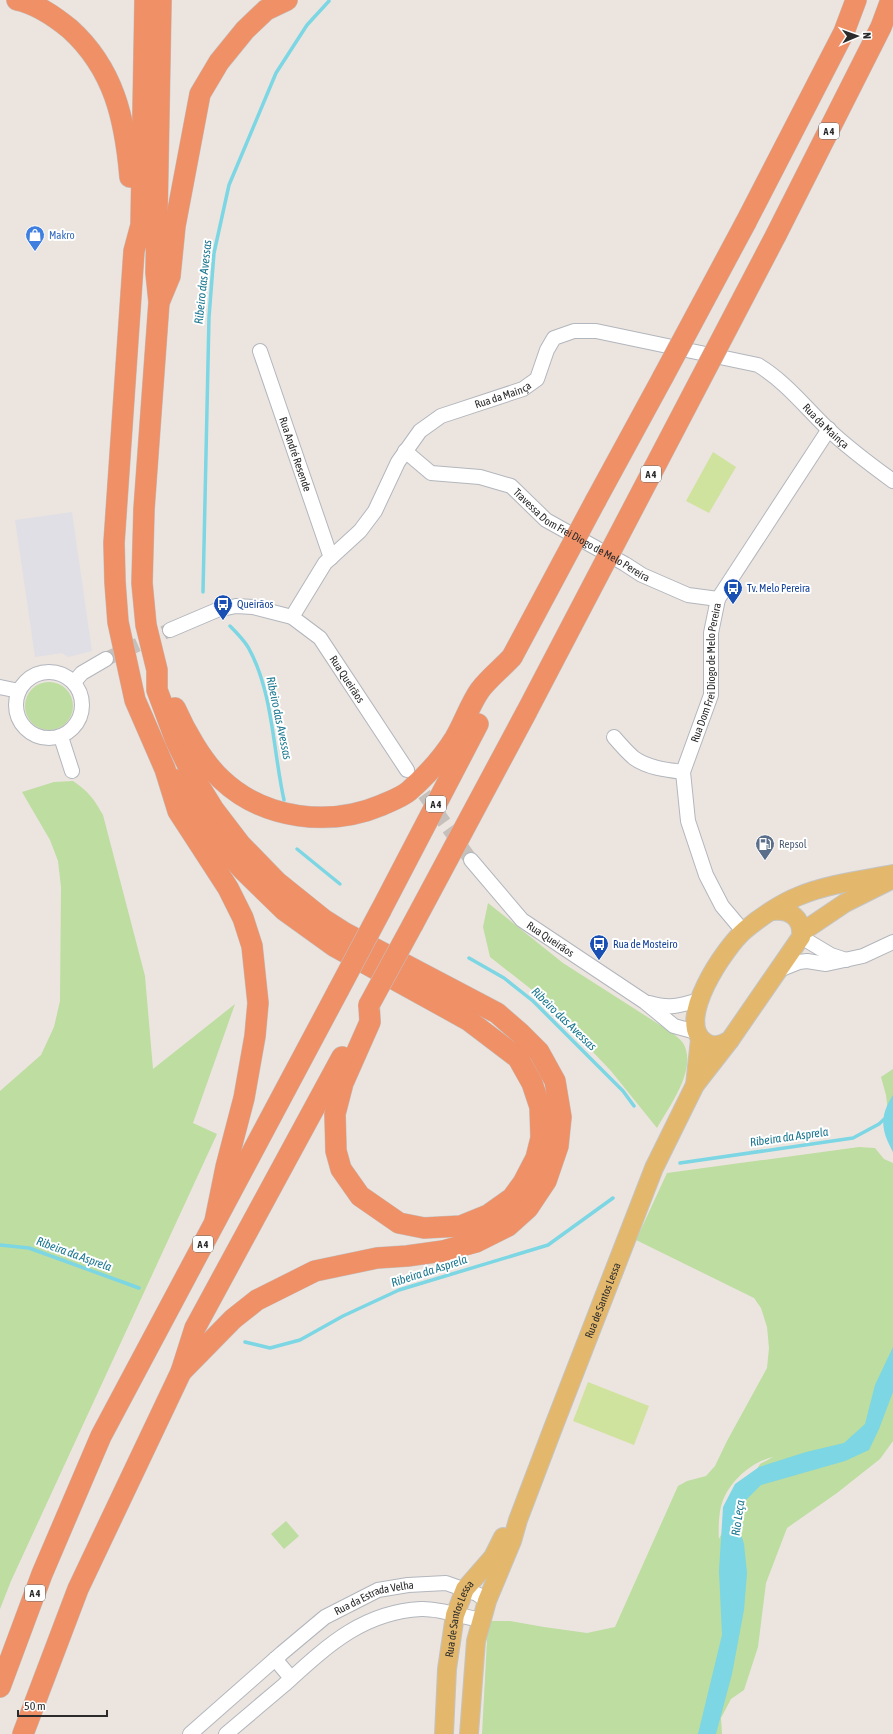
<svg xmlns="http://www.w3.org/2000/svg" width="893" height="1734" font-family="'Asap Condensed',sans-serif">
<rect width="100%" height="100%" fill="#ece5df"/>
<path fill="#e0dfe5" d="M72,512L92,651L68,657L62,653L35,657L15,520Z"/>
<g fill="#bddda1" fill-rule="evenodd">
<circle cx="49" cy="706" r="24"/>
<path d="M73,781C89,792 94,799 103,815L145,976L153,1069L235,1004L193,1123L217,1134L11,1581L0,1609V1091L41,1055L54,1027L60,1001L61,887L58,861L50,840L22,792L54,782Z"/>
<path d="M488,903L563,963L674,1034C677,1037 681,1040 683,1043C698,1068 670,1105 657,1128L611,1071L541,997L490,957L483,927Z"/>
<path d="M893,1069V1154L886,1095L881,1077Z"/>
<path d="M859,1147L875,1148L884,1159L893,1163V1441L880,1459L837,1493L787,1528L766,1583L758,1647L744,1690L731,1699L721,1718L722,1734H482L488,1621H510L544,1627L587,1633L615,1627L678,1486L687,1481L706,1476L715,1466L727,1441L767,1368L769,1348L767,1327L761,1308L754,1298L636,1240L667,1173ZM773,1457L760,1464L738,1500L719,1539C718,1531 719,1511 722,1503C729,1482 751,1462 773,1457Z"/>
<path d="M286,1521L299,1536L284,1549L271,1534Z"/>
</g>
<g fill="#cfe39e">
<path d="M713,452L736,467L709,513L686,501Z"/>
<path d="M588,1382L649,1406L634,1445L573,1421Z"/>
</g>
<g fill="#7cd6e3">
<path d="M893,1095V1152C881,1130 879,1117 893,1095Z"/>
<path d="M893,1347V1392L879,1429L869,1450L845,1461L761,1485L744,1502L739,1528L744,1544L747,1573L744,1610L732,1674L716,1734H698L722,1635L719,1571L723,1507L735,1484L759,1467L806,1452L844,1443L865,1424L875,1385Z"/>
</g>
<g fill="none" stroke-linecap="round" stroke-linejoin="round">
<g stroke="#7cd6e3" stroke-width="3.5">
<path d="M203,592L209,317L214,253L229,185L276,73L307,25L329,1"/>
<path d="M230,626C236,632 243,639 248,647C273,691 273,751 284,800"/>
<path d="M297,849L340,884"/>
<path d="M469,958L504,978L533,1001L623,1091L634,1106"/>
<path d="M680,1163L853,1138L879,1124L893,1111"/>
<path d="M0,1245L29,1248L139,1288"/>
<path d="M245,1342L270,1348L300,1340L343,1316L399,1290L548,1245L613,1198"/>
</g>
<g stroke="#c5c0bb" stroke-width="14" stroke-dasharray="14 7" stroke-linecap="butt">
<path d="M106,659L170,630"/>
<path d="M412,777L471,860"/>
</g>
<defs>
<g id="minor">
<path id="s1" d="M260,351L331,558"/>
<path id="s2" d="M405,451L431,473L480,477L511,486L546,520L625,564L642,575L688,595L718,599"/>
<path id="s3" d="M292,617L325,563L360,531L375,511L398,462L420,431L441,416L523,389L537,379L547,350L554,338L574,331H596L758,365C786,382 805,407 828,429C848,448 871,465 893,481"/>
<path id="s4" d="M170,630L217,610L236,606L253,607L292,617L320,638L407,770"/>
<circle cx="49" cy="705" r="33"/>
<path d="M74,682L82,673L106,659"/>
<path d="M0,687L19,691"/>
<path d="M61,737L72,771"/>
<path d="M614,737C620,744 627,752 634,758C648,768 667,770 683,772"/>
<path id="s5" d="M471,860L522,920L645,1002L674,1026L696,1032"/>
<path id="s6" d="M743,931L722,906L706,875L688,821L683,772L711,695V633L718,599L829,429"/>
<path d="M801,937L831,955L846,960"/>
<path d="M779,970L799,962L807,961L826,964L863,956L893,942"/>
<path d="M649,1003C670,1009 679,1006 699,1000"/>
<path d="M275,1659L291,1678"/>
<path id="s7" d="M190,1734L282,1653L325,1617L378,1590L408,1585L446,1583L477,1594L487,1601"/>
<path d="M226,1734C245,1718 265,1701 284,1685C326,1647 362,1612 421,1609C439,1608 463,1617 481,1620"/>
</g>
<g id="major">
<path d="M802,932L845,903L891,880"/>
<path d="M730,1040C722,1045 713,1048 705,1042C674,1022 725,947 745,930C759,918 781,903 799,896C828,884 862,880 893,874"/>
<path d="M695,1085L700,1039"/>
<path id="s8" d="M444,1734L447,1669L455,1615L465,1589L493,1557L503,1537"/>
<path id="s9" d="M469,1734L476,1641L487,1601L512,1541L518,1520L553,1428L654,1168L695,1085L730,1040L801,937C803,918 790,909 773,911"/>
</g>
<g id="highway">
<path d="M17,0C37,4 54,16 70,29C114,69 125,119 130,177"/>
<path d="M145,0L141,225L134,251L114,543L115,582L118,622L135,700L165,769L178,811L228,888L243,918L252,946L258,1003L255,1036L244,1098L226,1167L215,1221"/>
<path d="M161,0L156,273L159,302L144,509L142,583L146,625L157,670V690L176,741L193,776L214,810L240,844L277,882L323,919L345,933L497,1013L520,1033L539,1052L555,1081L561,1117L558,1146L546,1181L528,1208L508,1226L476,1242L443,1251L407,1256L377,1258L315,1271L257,1300L233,1319L181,1372"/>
<path d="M746,222L844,32L856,0"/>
<path d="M776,235L881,27L891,0"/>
<path d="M160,300L170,276L175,226L200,94L219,62L245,30L266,10L287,0"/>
<path d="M596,500L663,377"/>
<path d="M175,708C185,731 203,762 221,779C264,820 330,827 382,805C391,801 402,797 409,791C426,776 443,757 455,738C464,723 470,704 480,690C489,678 502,668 512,657"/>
<path d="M173,779L191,802L215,839L243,870L284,910L334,946L468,1020L518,1058L532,1083L540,1107L541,1138L536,1158L523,1183L512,1198L488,1215L461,1226L424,1228L399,1223L360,1196L341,1169L336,1151L335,1114L343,1083L370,1022L369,1005"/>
<path d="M381,910L478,724"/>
<path d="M413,924L526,713"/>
<path d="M0,1687L42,1574L101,1436L338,991"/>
<path d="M23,1734L78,1589L181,1372L195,1328L342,1057"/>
</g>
</defs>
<use href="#minor" stroke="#b2b6bd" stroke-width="16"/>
<use href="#major" stroke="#c4c4c4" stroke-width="20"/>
<use href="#highway" stroke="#c4c4c4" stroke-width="22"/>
<use href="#minor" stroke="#fff" stroke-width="14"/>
<use href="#major" stroke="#e4b86c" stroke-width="18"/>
<use href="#highway" stroke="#ef9067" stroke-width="21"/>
<defs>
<g id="highway-bridge">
<path d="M663,377L746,222"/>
<path d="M512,657L596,500"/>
<path d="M526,713L776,235"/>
<path d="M338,991L381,910"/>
<path d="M369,1005L413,924"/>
</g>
</defs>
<use href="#highway-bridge" stroke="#c4c4c4" stroke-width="22" stroke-linecap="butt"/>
<use href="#highway-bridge" stroke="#ef9067" stroke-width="21"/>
</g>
<defs>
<symbol id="shop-pin" viewBox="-11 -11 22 30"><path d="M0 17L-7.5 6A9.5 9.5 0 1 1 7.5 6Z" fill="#3f7fe0" stroke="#fff"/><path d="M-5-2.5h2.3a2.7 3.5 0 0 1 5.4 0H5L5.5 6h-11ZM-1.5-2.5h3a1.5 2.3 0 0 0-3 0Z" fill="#fff"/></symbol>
<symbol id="bus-pin" viewBox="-11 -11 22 30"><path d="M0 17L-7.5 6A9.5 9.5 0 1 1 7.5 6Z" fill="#1a4fb4" stroke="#fff"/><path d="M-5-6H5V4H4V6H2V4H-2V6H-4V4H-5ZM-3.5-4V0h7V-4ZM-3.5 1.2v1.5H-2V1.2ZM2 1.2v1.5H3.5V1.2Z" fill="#fff"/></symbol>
<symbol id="fuel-pin" viewBox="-11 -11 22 30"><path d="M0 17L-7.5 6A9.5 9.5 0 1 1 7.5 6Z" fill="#5c6f8a" stroke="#fff"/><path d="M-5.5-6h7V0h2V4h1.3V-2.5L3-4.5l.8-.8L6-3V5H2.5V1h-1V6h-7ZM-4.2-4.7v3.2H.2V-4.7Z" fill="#fff"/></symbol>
</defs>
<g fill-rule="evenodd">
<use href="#shop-pin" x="24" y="224" width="22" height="30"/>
<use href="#bus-pin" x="722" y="577" width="22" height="30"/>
<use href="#bus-pin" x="212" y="593" width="22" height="30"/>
<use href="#fuel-pin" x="754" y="833" width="22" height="30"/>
<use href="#bus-pin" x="588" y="933" width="22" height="30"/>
</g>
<g text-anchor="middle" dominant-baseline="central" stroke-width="4" stroke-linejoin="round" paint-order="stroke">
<g fill="#fff" stroke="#6b6b6b" stroke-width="1">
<rect x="819" y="123" width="20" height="16" rx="3"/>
<rect x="641" y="466" width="20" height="16" rx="3"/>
<rect x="426" y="796" width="20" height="16" rx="3"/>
<rect x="193" y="1236" width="20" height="16" rx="3"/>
<rect x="25" y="1585" width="20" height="16" rx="3"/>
</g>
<g font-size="10" font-weight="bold" fill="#2b2b2b">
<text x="829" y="131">A 4</text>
<text x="651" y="474">A 4</text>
<text x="436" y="804">A 4</text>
<text x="203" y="1244">A 4</text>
<text x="35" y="1593">A 4</text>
</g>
<g font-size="11" fill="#366cbe" stroke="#fff" text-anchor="start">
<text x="49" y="235">Makro</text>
</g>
<g font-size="11" fill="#2b2b2b" stroke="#fff">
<text stroke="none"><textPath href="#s3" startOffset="319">Rua da Mainça</textPath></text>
<text stroke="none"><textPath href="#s3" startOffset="702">Rua da Mainça</textPath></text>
<text stroke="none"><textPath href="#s1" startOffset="109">Rua André Resende</textPath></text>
<text stroke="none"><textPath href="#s2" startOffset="202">Travessa Dom Frei Diogo de Melo Pereira</textPath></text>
<text stroke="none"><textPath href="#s6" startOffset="277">Rua Dom Frei Diogo de Melo Pereira</textPath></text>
<text stroke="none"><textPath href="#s4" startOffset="212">Rua Queirãos</textPath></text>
<text stroke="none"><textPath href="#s5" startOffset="113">Rua Queirãos</textPath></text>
<text stroke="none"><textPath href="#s9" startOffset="457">Rua de Santos Lessa</textPath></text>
<text stroke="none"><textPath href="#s7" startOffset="232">Rua da Estrada Velha</textPath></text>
<text stroke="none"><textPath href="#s8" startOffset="117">Rua de Santos Lessa</textPath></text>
</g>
<g font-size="11" fill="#164399" stroke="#fff" text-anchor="start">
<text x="747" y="588">Tv. Melo Pereira</text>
<text x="237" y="604">Queirãos</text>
<text x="613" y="944">Rua de Mosteiro</text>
</g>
<g font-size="11" fill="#4e5e75" stroke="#fff" text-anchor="start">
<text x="779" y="844">Repsol</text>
</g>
<g font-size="12" font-style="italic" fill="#1a7790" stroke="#fff">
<text transform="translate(203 282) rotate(-84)">Ribeiro das Avessas</text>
<text transform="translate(279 718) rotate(78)">Ribeiro das Avessas</text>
<text transform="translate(564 1019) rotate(44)">Ribeiro das Avessas</text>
<text transform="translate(789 1137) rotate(-8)">Ribeira da Asprela</text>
<text transform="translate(74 1254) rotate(20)">Ribeira da Asprela</text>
<text transform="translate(429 1271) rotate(-18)">Ribeira da Asprela</text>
<text transform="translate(738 1518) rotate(-82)">Rio Leça</text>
</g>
</g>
<g transform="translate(857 36) rotate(88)" stroke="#ffffff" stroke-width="3" paint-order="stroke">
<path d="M0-3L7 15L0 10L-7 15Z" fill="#2b2b2b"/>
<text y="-6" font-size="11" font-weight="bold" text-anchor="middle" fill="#2b2b2b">N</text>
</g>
<path d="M18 1710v6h89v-6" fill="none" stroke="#2b2b2b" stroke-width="2"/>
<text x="24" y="1710" font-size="12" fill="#2b2b2b" stroke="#ffffff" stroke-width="3" paint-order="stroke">50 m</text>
</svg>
